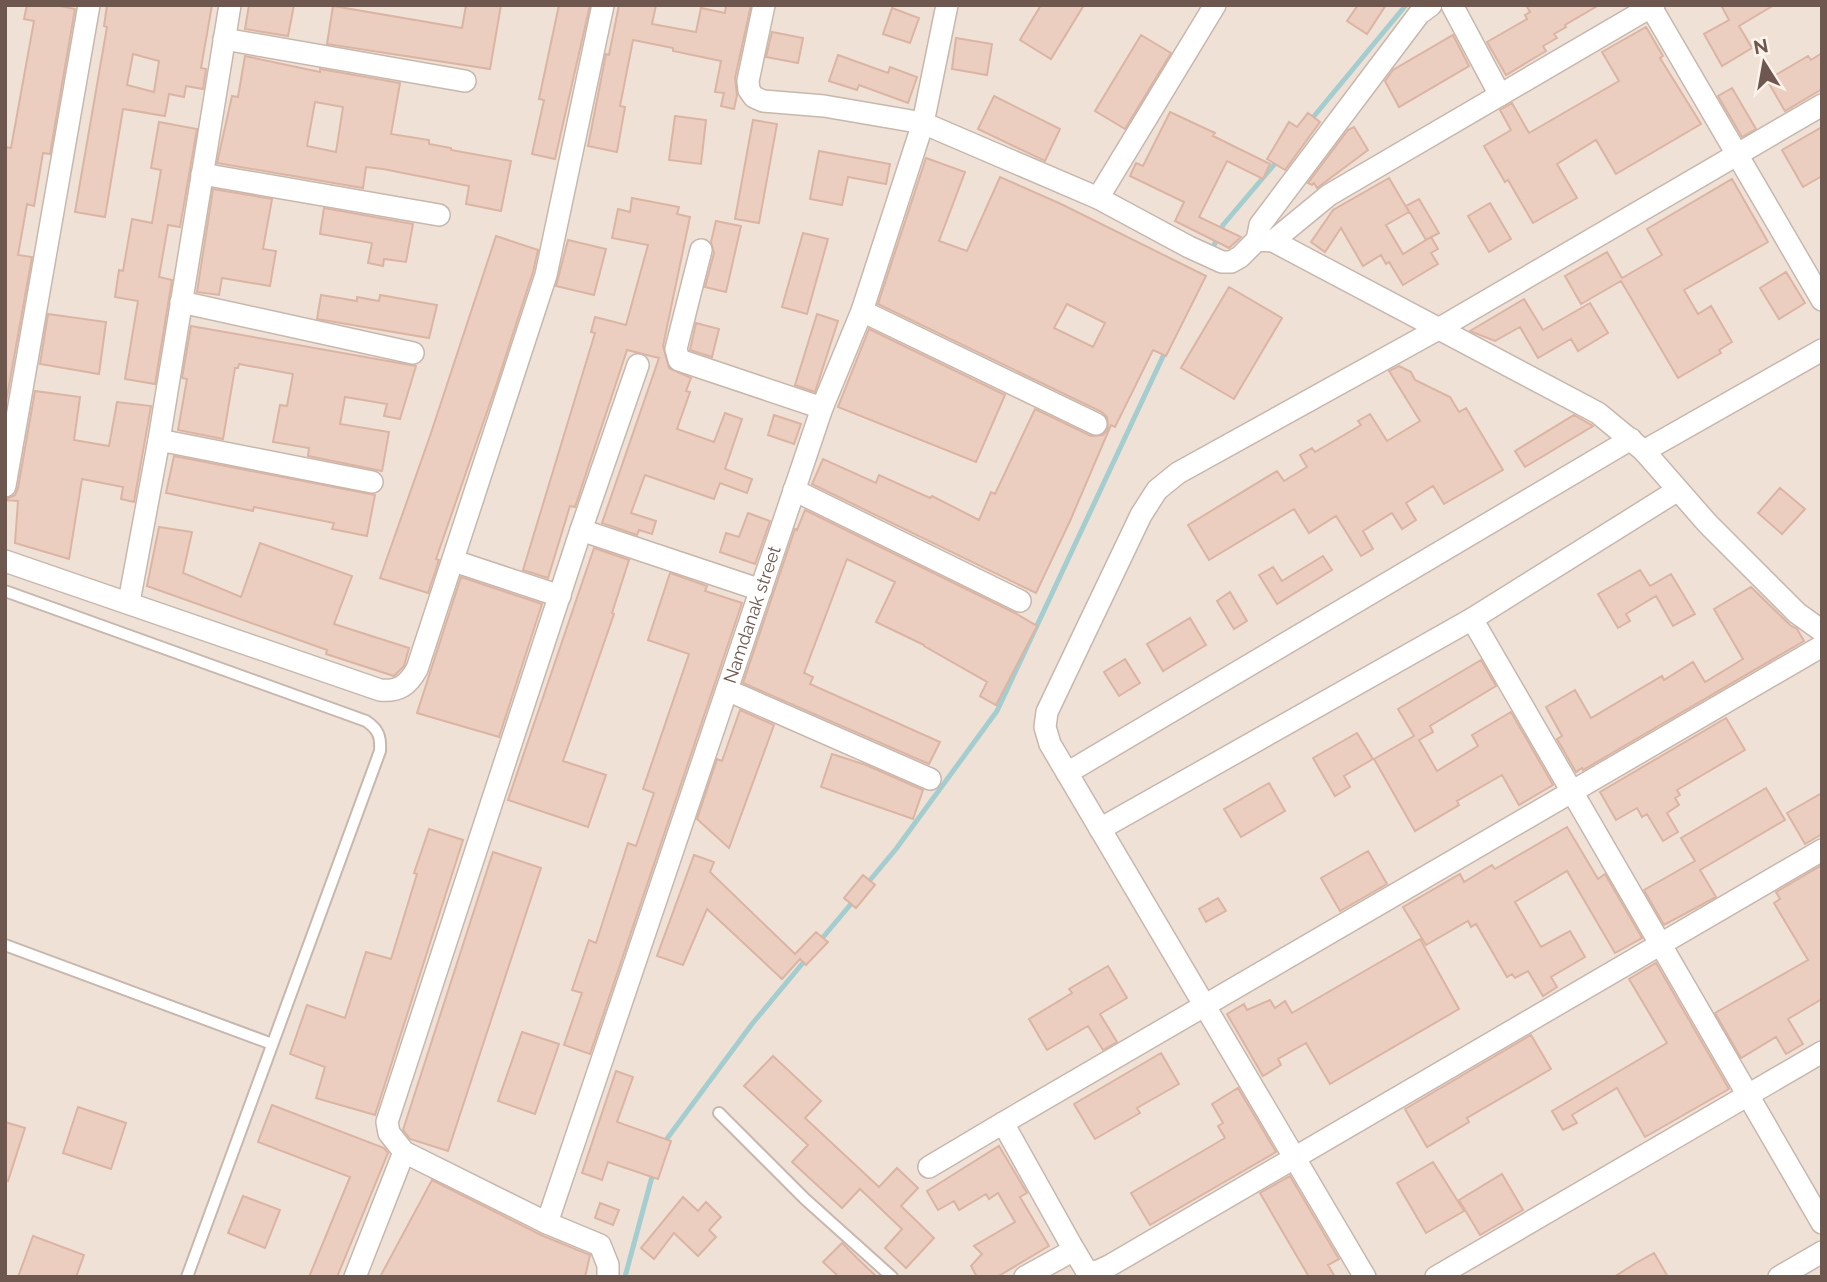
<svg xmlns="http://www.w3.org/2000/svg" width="1827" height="1282" viewBox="0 0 1827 1282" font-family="Raleway,sans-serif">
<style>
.residential{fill:#efe1d5}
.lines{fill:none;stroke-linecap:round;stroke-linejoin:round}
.stream{stroke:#a4cdd0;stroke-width:5}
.building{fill:#ebcec0;stroke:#dbb4a3;stroke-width:2;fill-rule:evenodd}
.service-casing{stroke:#c8b7ad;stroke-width:14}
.minor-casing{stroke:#c8b7ad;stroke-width:24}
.service{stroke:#fff;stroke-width:10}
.minor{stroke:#fff;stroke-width:21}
.labels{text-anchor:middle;stroke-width:7;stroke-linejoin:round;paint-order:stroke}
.street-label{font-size:18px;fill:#6e574e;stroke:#fcf4eb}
</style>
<rect width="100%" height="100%" fill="#f9f0e5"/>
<!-- residential -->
<path class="residential" d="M5,5H1822V1277H5Z"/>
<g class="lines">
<!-- stream -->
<path class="stream" d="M1310,121L1406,5
M1211,252L1223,225L1279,159
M866,885L896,849L997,711L1166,350
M819,942L856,898
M663,1144L752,1024L807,958
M625,1277L653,1173"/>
</g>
<!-- building -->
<path class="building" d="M27,5H55L75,9L50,154L43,153L34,206L27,204L18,255L32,257L5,408V147L11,148L34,21L24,19Z
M107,5H212L201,68L206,69L203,89L186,86L184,97L169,94L165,116L123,109L105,217L75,212L107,27L104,26ZM133,54L159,61L154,92L127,85Z
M249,5H294L288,36L245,29Z
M466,5H501L490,69L327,44L333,6L462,28Z
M559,5H590L555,159L532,154L544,100L539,99Z
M619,5H656L652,24L696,32L701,8L725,13L726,5H751L735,78L737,95L734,109L721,106L724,93L715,92L721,61L673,51V48L633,40L620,106L625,107L617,152L588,146L606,54L609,55Z
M1041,5H1084L1051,59L1020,40Z
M1358,5H1386L1367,34L1347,21Z
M1526,5H1599L1565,25L1566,27L1554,34L1557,38L1543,46L1546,51L1506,75L1487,42L1527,19L1525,15L1530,12Z
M1721,5H1774L1739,26L1752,48L1722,66L1704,34L1729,20Z
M892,8L919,18L910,43L883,34Z
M1646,27L1663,56L1660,58L1701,124L1616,174L1596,140L1557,164L1577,198L1533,223L1508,180L1505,182L1484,146L1511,130L1500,110L1512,103L1529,133L1619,81L1602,52Z
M772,32L803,38L798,63L766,57Z
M1141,35L1171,53L1125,129L1095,111Z
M1453,35L1469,66L1399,107L1385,81L1393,70Z
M956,38L992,44L987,75L952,69Z
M1822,53V89L1785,111L1767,80L1808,56L1811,60Z
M838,55L888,73L890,67L917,77L908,103L859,85L857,90L829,81Z
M245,56L320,72V69L400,83L391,134L429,140V144L451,148V150L511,161L501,211L466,204L469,186L383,169L366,167L363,188L217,163L232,96L238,97ZM315,102L343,107L336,152L307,146Z
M1732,88L1756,129L1742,137L1718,96Z
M994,96L1060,129L1045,161L978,129Z
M1170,112L1215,133L1213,136L1270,164L1263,179L1227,161L1199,217L1241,237L1229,248L1175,221L1184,202L1130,176L1136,163L1143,166Z
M1308,113L1320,122L1285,170L1267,159L1289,122L1297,127Z
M675,116L706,120L701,164L669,160Z
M753,120L777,124L759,223L735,219Z
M159,122L197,129L180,227L168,225L159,277L172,280L155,384L125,379L138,301L115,297L119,270L123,271L132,219L152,223L161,170L151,168Z
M1354,127L1368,150L1317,188L1314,183L1312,185L1308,183L1348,130Z
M1822,127V176L1803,187L1782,150Z
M819,151L890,164L886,184L848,177L842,205L810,199Z
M926,158L965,172L939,241L967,251L1000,177L1061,204L1206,276L1166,356L1153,350L1115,427L1111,425L1070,521L1036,593L812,484L823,459L876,483L879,475L930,498L932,496L979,520L991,492L995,494L1035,409L1091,436L1103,435L1108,429L1107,417L1102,412L878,304ZM1067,304L1105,323L1093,347L1054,328Z
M1389,178L1409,212L1386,225L1403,254L1431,237L1438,249L1431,253L1438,264L1403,285L1389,262L1386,264L1381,255L1363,266L1341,228L1325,252L1311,242L1333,210Z
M1732,179L1768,242L1684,290L1698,314L1711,306L1732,342L1719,350L1721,353L1678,378L1621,281L1581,304L1565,276L1607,252L1622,278L1662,255L1647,229Z
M213,189L272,199L263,249L276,251L270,286L222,278L219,295L197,292Z
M632,198L679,207L677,214L690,217L663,346L669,368L691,378L686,391L690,392L677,429L714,442L725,413L742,419L725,469L752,479L747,493L720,483L714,499L645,475L631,513L656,521L652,534L639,530L637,535L602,523L659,358L627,350L575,507L570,506L548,578L523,570L595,333L591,332L595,317L626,325L648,245L612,238L618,209L630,212Z
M1419,199L1439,233L1426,240L1406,206Z
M1490,203L1511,239L1489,252L1468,216Z
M324,208L413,224L406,262L384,259L383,266L368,263L372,243L320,234Z
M716,221L741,226L726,292L705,287L714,253L711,242Z
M803,233L828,239L807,314L782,307Z
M496,236L538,250L533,272L497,383L436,559L439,560L428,593L380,578L431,433Z
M568,240L606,249L594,295L556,286Z
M1786,272L1805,303L1779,319L1760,288Z
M1229,287L1282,318L1234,399L1181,368Z
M321,295L357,301V297L379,301L380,295L437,305L429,338L317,319Z
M1524,299L1543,330L1590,303L1608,333L1578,351L1571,339L1538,358L1520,327L1495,341L1470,331Z
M48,314L106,322L99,374L40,364Z
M817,314L838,321L815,392L795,385Z
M696,323L719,329L712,357L690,350Z
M191,326L416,366L400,419L384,416L387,404L345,397L340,424L389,432L382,471L308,456L309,448L273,442L280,405L287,406L293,374L239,364L238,368H235L223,439L178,430L187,379L182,378Z
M869,329L1005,395L976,462L838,407Z
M1399,366L1411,372L1415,380L1450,397L1459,412L1466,408L1503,470L1444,504L1433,486L1406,503L1416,520L1402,529L1392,513L1363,531L1373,549L1361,556L1336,516L1309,533L1294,509L1209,560L1188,525L1277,471L1284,481L1307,467L1300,455L1312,448L1315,452L1361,425L1358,421L1370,414L1387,441L1420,421L1389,371Z
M35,391L80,397L74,440L109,446L117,402L151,406L134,502L121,499L123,487L82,479L69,559L15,543L18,501L5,500L15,495L18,488Z
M774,415L801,424L794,444L768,435Z
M1574,415L1593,426L1525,467L1515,451Z
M174,456L375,495L367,536L332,529L334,523L254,507L253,511L166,493Z
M1780,488L1805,509L1782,534L1758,513Z
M805,510L1015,613L1037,626L996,705L980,696L987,682L924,646V645L876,622L895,582L847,559L804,673L813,677L810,684L940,742L929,764L743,683L795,529L797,530Z
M748,513L770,521L755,564L720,552L726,533L739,537Z
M159,527L192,532L183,573L241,597L260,543L352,576L334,624L409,648L404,666L394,676L326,654L327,650L147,586Z
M594,548L629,560L612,613L614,614L563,761L606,775L588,827L508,800Z
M1323,556L1332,570L1277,604L1259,575L1273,567L1282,581Z
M1640,570L1650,586L1671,574L1695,614L1673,626L1656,596L1626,614L1630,621L1618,628L1598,594Z
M670,573L707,586L705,591L742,603L590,1054L564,1045L582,993L572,990L589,940L596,943L628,843L636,846L654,793L643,789L689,654L648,640Z
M461,577L542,604L499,737L417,713Z
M1751,587L1790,625L1797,629L1804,641L1583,770L1582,768L1576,772L1557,739L1562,736L1546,707L1575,690L1591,718L1662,676L1664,680L1693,662L1705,682L1743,659L1714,609Z
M1230,592L1247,621L1234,629L1217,601Z
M1190,618L1206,645L1163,671L1147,644Z
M1125,659L1140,683L1119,696L1104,672Z
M1481,660L1496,686L1430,726L1433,732L1419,740L1437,771L1478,746L1472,735L1511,712L1553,785L1519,805L1502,775L1457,801L1459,805L1415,831L1374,759L1414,736L1398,709Z
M740,710L774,725L729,848L697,819L717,759L722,761Z
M1726,718L1745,750L1677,790L1680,795L1675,798L1679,805L1667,813L1678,832L1663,841L1647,814L1642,817L1637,808L1616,820L1600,792Z
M1357,733L1373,759L1344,776L1350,787L1335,796L1313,758Z
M832,754L866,765L923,790L913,819L821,787Z
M1269,783L1285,811L1241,837L1224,809Z
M1766,788L1785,820L1700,870L1716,897L1664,925L1644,890L1695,861L1681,838Z
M1822,793V834L1805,844L1787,813Z
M1567,827L1598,879L1605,874L1642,938L1615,953L1567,871L1515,902L1541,947L1570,931L1585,957L1551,977L1557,987L1543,996L1528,971L1515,978L1512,974L1507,977L1476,924L1471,927L1468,921L1426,945L1403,907L1460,874L1464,882L1492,865L1495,869Z
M429,829L463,840L375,1115L316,1098L325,1067L290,1054L307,1005L345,1018L366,952L391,959L417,874L414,873Z
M1368,851L1387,884L1340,911L1321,878Z
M493,852L541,868L448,1151L410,1139L403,1130Z
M694,855L714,862L710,872L795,954L816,932L828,942L806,965L800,959L782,979L707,909L683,965L657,956Z
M1822,865V999L1788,1019L1803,1044L1786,1054L1776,1037L1741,1058L1715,1013L1808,960L1774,903L1780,899L1776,892Z
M863,875L875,885L856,908L844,898Z
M1218,898L1226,911L1206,922L1199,909Z
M1420,939L1459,1009L1330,1084L1306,1043L1278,1059L1281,1065L1263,1076L1227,1014L1244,1004L1247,1010L1270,1000L1275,1008L1285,1001L1292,1013Z
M1656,963L1729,1089L1645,1137L1617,1088L1572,1115L1577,1123L1563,1130L1552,1111L1667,1043L1629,979Z
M1108,966L1127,998L1100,1014L1117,1042L1103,1050L1088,1026L1047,1050L1029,1019L1072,993L1069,989Z
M522,1032L559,1044L535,1114L498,1101Z
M1531,1035L1551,1069L1467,1118L1469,1122L1427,1147L1405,1109Z
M1161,1053L1179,1084L1137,1108L1140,1113L1095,1139L1074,1104Z
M773,1056L821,1101L805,1118L879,1187L897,1168L918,1188L901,1206L934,1238L906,1268L885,1248L902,1229L860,1189L842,1208L792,1162L808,1145L744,1086Z
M616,1071L633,1077L617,1122L671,1141L658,1179L608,1162L602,1180L582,1173Z
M1238,1088L1276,1152L1150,1225L1131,1193L1225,1138L1218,1126L1223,1123L1212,1104Z
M272,1105L384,1148L388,1153L337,1277H309L350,1177L258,1142Z
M78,1107L126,1123L111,1169L63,1153Z
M5,1122L25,1128L8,1181H5Z
M999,1146L1027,1193L1020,1197L1049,1246L997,1277H977L971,1266L982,1254L974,1246L1015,1222L998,1193L989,1199L986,1194L959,1210L954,1201L938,1210L927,1191Z
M1433,1162L1464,1211L1426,1233L1397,1183Z
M1502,1174L1523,1210L1480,1235L1459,1200Z
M1290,1176L1339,1259L1328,1265L1335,1277H1309L1260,1193Z
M432,1180L541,1235L590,1255L585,1277H380Z
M243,1196L280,1210L265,1248L228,1233Z
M683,1197L698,1211L706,1202L721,1217L709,1230L716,1237L698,1256L674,1233L654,1259L641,1248Z
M600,1203L619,1210L613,1225L595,1218Z
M33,1236L84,1255L76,1277H18Z
M842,1243L857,1258L877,1277H839L823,1262Z
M1654,1253L1668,1277H1614L1636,1263Z"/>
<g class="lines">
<!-- service casing -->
<g class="service-casing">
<path id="service" d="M5,591L366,721C378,729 381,736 380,751L187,1277
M5,945L272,1044
M719,1113L805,1199L892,1277"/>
</g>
<!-- minor casing -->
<g class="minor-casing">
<g id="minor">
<path d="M764,5L748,81L749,90L754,97L763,101L824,106L923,123L1098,198L1189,247L1222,262H1231L1240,257L1257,240L1273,241L1598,413L1644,451L1708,524L1797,613L1822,631"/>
<path d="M1452,5L1500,95"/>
<path d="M1651,7L1822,300"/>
<path d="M224,39L465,81"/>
<path d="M202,174L439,215"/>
<path d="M1098,198L1215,5"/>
<path d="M1257,240L1260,225L1419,14L1431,5"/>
<path d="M1273,241L1329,195L1654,5"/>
<path d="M701,250L676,349L679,360L822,408"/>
<path d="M181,302L413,353"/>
<path d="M862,311L1096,424"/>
<path d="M159,440L372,482"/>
<path d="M1644,451L1822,350"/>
<path d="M5,486L89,5"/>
<path d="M794,490L1020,601"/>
<path d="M581,530L761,590"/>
<path d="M5,561L380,690C399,692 408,685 417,669L546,275L603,5"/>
<path d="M454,561L560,596"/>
<path d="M129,602L159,440L230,5"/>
<path d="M1472,619L1822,1223"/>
<path d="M727,690L930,779"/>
<path d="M1067,773L1631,439"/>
<path d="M1100,829L1472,619L1678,490"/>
<path d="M929,1167L1003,1123"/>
<path id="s1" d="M547,1223L822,408L862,311L923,123L947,5"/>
<path d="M1074,1250L1003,1123L1822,646"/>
<path d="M355,1277L404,1152"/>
<path d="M608,1277V1265L600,1245L547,1223L404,1152L389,1133L387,1122L581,530L638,365"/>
<path d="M1025,1277L1074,1250L1086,1270L1096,1272L1109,1266L1822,850"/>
<path d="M1365,1277L1050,744L1045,727L1047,712L1141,515L1157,490L1178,473L1440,328L1822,105"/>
<path d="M1436,1277L1822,1052"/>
<path d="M1779,1277L1822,1252"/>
</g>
</g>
<!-- service -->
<use href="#service" class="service"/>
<!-- minor -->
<use href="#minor" class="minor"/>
</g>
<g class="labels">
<!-- street labels -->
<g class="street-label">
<text dy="6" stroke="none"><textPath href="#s1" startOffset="642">Namdanak street</textPath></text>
</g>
</g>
<!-- border -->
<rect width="1827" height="1282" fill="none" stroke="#6e574e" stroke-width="14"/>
<!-- north arrow -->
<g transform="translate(1764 63) rotate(349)" stroke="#fcf4eb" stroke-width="5" paint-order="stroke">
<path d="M0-5L12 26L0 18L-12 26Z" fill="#6e574e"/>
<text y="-10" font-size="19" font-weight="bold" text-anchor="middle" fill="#6e574e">N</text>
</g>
</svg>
